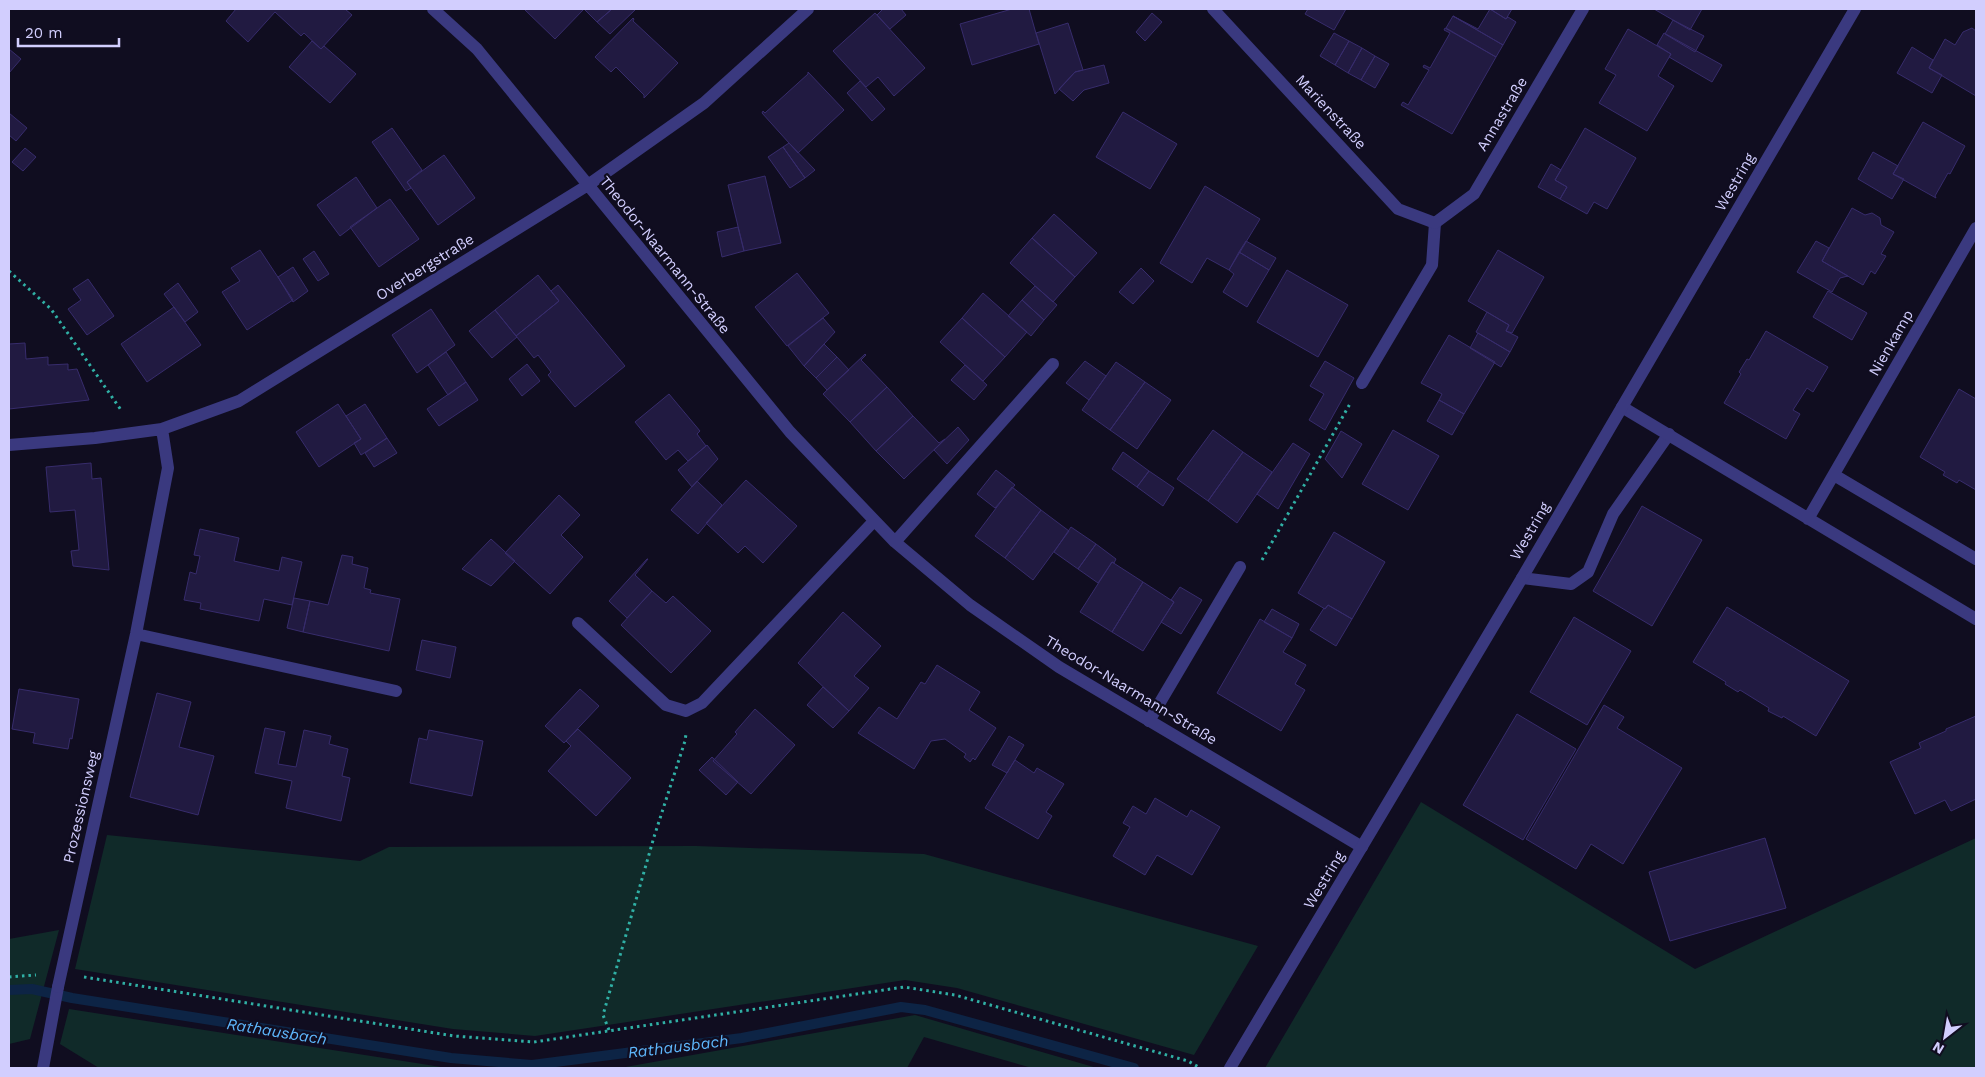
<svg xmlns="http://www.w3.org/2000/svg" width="1985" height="1077" viewBox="0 0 1985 1077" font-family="'Work Sans',sans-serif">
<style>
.green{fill:#102a29}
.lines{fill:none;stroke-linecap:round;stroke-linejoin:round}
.stream{stroke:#0d2445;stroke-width:10}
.building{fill:#211a41;stroke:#372c6c}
.path{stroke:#30b0a5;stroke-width:3;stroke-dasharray:2.5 4;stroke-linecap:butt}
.service{stroke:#3a397f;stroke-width:12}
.minor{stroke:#3a397f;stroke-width:12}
.tertiary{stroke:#3a397f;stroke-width:12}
.labels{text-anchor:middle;stroke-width:4.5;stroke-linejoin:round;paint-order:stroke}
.street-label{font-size:15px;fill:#d2cefe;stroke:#100d20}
.water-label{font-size:16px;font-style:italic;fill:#5eb7fc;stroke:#100d20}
</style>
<rect width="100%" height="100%" fill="#100d20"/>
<!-- green -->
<path class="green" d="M1421,802L1695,969L1976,838V1068H1265Z
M107,835L360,861L389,847L696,846L924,854L1258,946L1194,1055L957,988L905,980L535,1036L453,1029L75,969Z
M59,930L30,1039L9,1044V939Z
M69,1009L416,1063L447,1068H99L60,1044Z
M915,1015L1097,1068H1032L924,1037L907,1068H620Z"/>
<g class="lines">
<!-- stream -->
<path class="stream" d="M9,990L32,989L72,998L451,1058L532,1065L742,1038L901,1007L925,1010L1134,1068"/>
</g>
<!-- building -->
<path class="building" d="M236,9H345L352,15L321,49L304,33L301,36L275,12L248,42L226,21Z
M524,9H584L555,39Z
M584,9H612L597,22Z
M612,9H636L610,34L597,22Z
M883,9H901L906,15L890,29L877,15Z
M1012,9H1029L1039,44L972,65L960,24Z
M1308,9H1346L1334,30L1305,14Z
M1490,9H1512L1506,19Z
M1490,9L1506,19L1508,17L1516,22L1503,45L1453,16L1478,29Z
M1654,9H1702L1690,30Z
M875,13L925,68L894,96L878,77L866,87L833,51Z
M1152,13L1162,22L1145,41L1136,32Z
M1453,16L1503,45L1496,57L1446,28Z
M633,18L634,19L633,21L678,63L644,98V95L616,67L611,72L595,57Z
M1673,20L1704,36L1695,52L1665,34Z
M1068,23L1083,70L1075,72L1055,94L1036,33Z
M1445,28L1496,57L1452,134L1401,105L1403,102L1408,105L1429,70L1423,67L1424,65L1430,68L1450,33L1444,30Z
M1972,28L1976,31V96L1929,68L1945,39L1955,45L1963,32Z
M1628,29L1671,54L1658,76L1674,86L1647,131L1599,103L1616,75L1605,69Z
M1334,33L1349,41L1335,65L1320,56Z
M1664,33L1722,65L1712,82L1669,57L1671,54L1657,45Z
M312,41L321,49L324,46L356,74L330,103L289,67Z
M1349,41L1362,48L1348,73L1335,65Z
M1912,47L1933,60L1929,68L1942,75L1932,93L1897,73Z
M1362,48L1375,56L1361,80L1348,73Z
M9,49L21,59L9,73Z
M1375,56L1389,64L1375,88L1361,80Z
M1104,65L1109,83L1084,90L1073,101L1059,89L1075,72Z
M808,72L844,110L798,153L762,113L763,111L765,113L808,74Z
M860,81L885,109L872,121L847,93Z
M1123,112L1177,144L1150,189L1096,157Z
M9,113L27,128L16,141L9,135Z
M1923,122L1965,146L1950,174L1948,173L1935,196L1936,198L1893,174Z
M392,128L422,170L407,182L411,188L406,191L372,142Z
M1585,128L1636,158L1607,209L1594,202L1587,214L1560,199L1567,187L1555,180Z
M789,143L815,170L805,178L783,147Z
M783,147L805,178L790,188L768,157Z
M25,148L36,157L23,171L12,162Z
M1873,152L1898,166L1893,174L1904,179L1892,199L1858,179Z
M444,155L475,198L438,225L407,182Z
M1551,164L1561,170L1555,180L1567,187L1560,199L1538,187Z
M765,176L781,243L744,251L728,185Z
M356,177L377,208L340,236L317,205Z
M1205,186L1260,219L1229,270L1207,258L1192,283L1160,263Z
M390,199L419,239L379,267L350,227Z
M1852,208L1865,215L1872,213L1880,218L1881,225L1894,232L1881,254L1886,256L1875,274L1871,271L1863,285L1822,261Z
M1054,214L1097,253L1075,277L1032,238Z
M738,227L744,251L722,257L717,232Z
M1032,238L1075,277L1053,302L1010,263Z
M1246,241L1276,258L1269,270L1239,252Z
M1816,241L1829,248L1822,261L1848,276L1840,278L1832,292L1797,272Z
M260,250L293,300L247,330L222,292L240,281L231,268Z
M1498,250L1544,277L1512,333L1506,331L1509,325L1468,301Z
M314,251L329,274L318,281L303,259Z
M1239,252L1269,270L1247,307L1223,292L1234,274L1229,270Z
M293,267L308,291L293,302L278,277Z
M1141,268L1154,281L1133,304L1119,292Z
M1287,270L1348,305L1318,357L1257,322Z
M797,273L829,313L787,346L755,307Z
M538,275L559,301L516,336L495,310Z
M88,279L114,316L87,335L68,309L81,300L73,289Z
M178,283L198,312L185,322L164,294Z
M558,285L625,366L575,407L548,375L551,372L538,355L534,358L516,336L559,301L551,291Z
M1035,286L1057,305L1044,320L1022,300Z
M1828,291L1867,313L1852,340L1813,317Z
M983,293L1027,332L1005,357L962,318Z
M1022,300L1044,320L1031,336L1008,316Z
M174,307L201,345L147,382L121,344Z
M431,309L455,345L417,373L392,335Z
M495,310L517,337L492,358L469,331Z
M1487,312L1509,325L1506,331L1518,337L1510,352L1476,332Z
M823,318L835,332L804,366L788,346Z
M962,318L1005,357L983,381L940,342Z
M1766,331L1828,367L1813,392L1807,388L1793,410L1800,414L1786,439L1724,403L1741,374L1739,372L1747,359L1749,360Z
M1478,333L1510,352L1501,367L1470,348Z
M1449,335L1495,362L1464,414L1439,400L1442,394L1421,383Z
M25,343L26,359L48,357V365L68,364V370L77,369L89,400L9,409V344Z
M824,344L837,357L816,378L804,366Z
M446,352L466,382L448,395L428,365Z
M865,354L866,355L861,360L887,387L850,422L823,394Z
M837,357L849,370L827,390L816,378Z
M1085,361L1106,376L1089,400L1066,383Z
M1325,361L1354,378L1325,430L1309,420L1324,394L1310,386Z
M1116,362L1145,382L1110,430L1082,410Z
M527,364L540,381L522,396L509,379Z
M965,365L987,385L974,400L951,380Z
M466,382L478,400L439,426L427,409Z
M1145,382L1171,400L1137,449L1110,430Z
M887,387L913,416L876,451L850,422Z
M1959,389L1976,399V490L1959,480L1957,483L1943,475L1945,472L1920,457Z
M669,394L700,431L697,434L706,446L688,461L678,450L666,460L635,422Z
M1439,400L1464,414L1452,435L1427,421Z
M338,404L361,439L319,467L296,432Z
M365,404L387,438L361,455L354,443L361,439L346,416Z
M913,416L939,443L945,439L904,479L876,451Z
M958,427L969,440L947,464L934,450Z
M1213,430L1243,452L1208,501L1177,479Z
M1393,430L1439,456L1408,510L1362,484Z
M1341,431L1362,444L1342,478L1325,459Z
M387,438L397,453L374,467L365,453Z
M1293,443L1310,454L1278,509L1257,494Z
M707,445L718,459L692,487L678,470Z
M1123,452L1149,471L1137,487L1112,469Z
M1243,452L1272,472L1237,523L1208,501Z
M91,463L92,479L101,478L109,570L73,566L71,551L79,550L75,510L50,512L46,467Z
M996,470L1015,485L995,508L977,494Z
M1149,471L1174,488L1163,506L1137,487Z
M746,480L797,526L763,563L745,546L738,553L706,523Z
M697,481L722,505L698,534L671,510Z
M1012,487L1041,510L1005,558L975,536Z
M559,495L580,515L561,535L583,557L550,594L505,553Z
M1642,506L1702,540L1652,626L1593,591Z
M1041,510L1069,531L1033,580L1005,558Z
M1071,527L1096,544L1078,569L1054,552Z
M200,529L239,538L234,561L279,571L282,557L302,562L292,605L264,599L259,621L200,609L201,603L184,600L190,572L196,574L200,556L194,555Z
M1334,532L1385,562L1352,619L1328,605L1325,609L1298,593Z
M491,539L515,561L491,586L462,569Z
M1096,544L1116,559L1114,563L1112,562L1098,583L1078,569Z
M342,555L353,557L352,564L368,568L364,588L371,590L370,593L400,599L389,651L303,632L310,601L328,605Z
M647,559H648L635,575L652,591L627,618L609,601Z
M1112,562L1143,582L1112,632L1080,612Z
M1143,582L1174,602L1143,651L1112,632Z
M1180,587L1202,600L1181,634L1161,622L1174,602L1171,600Z
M652,591L666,603L673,596L711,631L671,673L621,625Z
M294,598L310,601L303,632L287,628Z
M1328,605L1352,619L1336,646L1310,630L1324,608L1325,609Z
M1727,607L1849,681L1816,736L1783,716L1782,718L1768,711L1769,708L1740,690L1738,692L1725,684L1726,682L1693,662Z
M1272,609L1299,624L1292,638L1264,622Z
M843,612L881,646L854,676L869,688L849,711L798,663Z
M1574,617L1631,651L1587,725L1530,692Z
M1260,619L1292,638L1283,652L1306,665L1295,684L1305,690L1281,731L1217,693Z
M422,640L456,647L450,678L416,670Z
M937,665L980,692L969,710L996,728L975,760L973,758L970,762L964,757L966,754L945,739L931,741L914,769L858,733L879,707L897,719L921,682L925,684Z
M823,687L849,711L833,728L807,705Z
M19,689L79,699L72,739L70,738L68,749L33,743L35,733L12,729Z
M580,689L599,706L564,743L545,726Z
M157,693L191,702L179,747L214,756L198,815L130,797Z
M1604,705L1624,717L1617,728L1682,768L1623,864L1591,844L1576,869L1526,839Z
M755,709L795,745L751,794L713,761L737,734L735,732Z
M1517,714L1576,749L1523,840L1463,805Z
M1976,716V799L1951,811L1945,800L1915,814L1890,762L1921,748L1919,743L1946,731V729Z
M265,728L285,732L278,764L296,767L304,730L331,736L329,744L348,749L342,776L350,778L341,821L286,808L292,781L255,773Z
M578,729L631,778L596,816L548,771L571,746L566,741Z
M429,730L483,741L472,796L410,783L419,738L427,740Z
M1009,736L1024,745L1007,773L992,765Z
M712,757L738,782L726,795L699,770Z
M1015,760L1034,773L1037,768L1064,784L1046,812L1052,816L1038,839L985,808Z
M1155,798L1187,817L1191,810L1220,827L1192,875L1157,855L1145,875L1113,856L1130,827L1123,823L1133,806L1146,814Z
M1765,838L1786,908L1670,941L1649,872Z"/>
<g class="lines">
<!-- path -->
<path class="path" d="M9,271L51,309L121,410
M1262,560L1351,402
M9,977L36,975
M84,977L454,1036L534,1042L904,987L955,995L1188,1061L1200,1068
M609,1030L603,1015L654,837L685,741L686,734"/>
<!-- service -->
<path class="service" d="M1362,383L1432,265L1435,223
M1522,578L1571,584L1588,572L1613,514L1669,434
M1149,721L1240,567
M43,1068L58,987"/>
<!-- minor -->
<path class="minor" d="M433,9L477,49L790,432L895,542L970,605L1059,667L1362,847
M1213,9L1398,209L1435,223L1474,194L1583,9
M1622,407L1976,619
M9,445L95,438L162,429L239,401L588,185L704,103L808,9
M1834,475L1976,559
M1808,519L1976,228
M895,542L1053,364
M578,623L666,705L686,711L702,703L874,521
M136,634L396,691
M58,987L136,634L168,468L162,429"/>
<!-- tertiary -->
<path class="tertiary" d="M1230,1068L1522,578L1855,9"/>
</g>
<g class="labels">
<!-- street labels -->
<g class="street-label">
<text transform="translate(1331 112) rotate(47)" y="5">Marienstraße</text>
<text transform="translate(1502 114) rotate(-59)" y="5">Annastraße</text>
<text transform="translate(1735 182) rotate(-60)" y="5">Westring</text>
<text transform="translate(665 255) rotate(51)" y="5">Theodor-Naarmann-Straße</text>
<text transform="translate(425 267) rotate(-32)" y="5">Overbergstraße</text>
<text transform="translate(1891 343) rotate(-60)" y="5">Nienkamp</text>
<text transform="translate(1530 531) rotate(-60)" y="5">Westring</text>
<text transform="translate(1131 690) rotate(31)" y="5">Theodor-Naarmann-Straße</text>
<text transform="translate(81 807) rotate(-77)" y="5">Prozessionsweg</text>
<text transform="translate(1324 880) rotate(-59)" y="5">Westring</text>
</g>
<!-- water labels -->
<g class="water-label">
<text transform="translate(277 1031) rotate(9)" y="6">Rathausbach</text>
<text transform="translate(678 1046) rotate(-7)" y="6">Rathausbach</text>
</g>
</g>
<!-- border -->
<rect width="1985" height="1077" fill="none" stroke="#d2cefe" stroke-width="20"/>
<!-- north arrow -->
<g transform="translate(1945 1037) rotate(211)" stroke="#100d20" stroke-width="4" paint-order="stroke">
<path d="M0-4L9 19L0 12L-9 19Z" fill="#d2cefe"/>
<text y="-8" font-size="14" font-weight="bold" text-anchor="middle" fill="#d2cefe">N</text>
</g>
<!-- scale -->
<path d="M18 38v8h101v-8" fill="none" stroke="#d2cefe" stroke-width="2.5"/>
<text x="25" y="38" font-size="15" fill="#d2cefe" stroke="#100d20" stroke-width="4" paint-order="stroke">20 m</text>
</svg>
